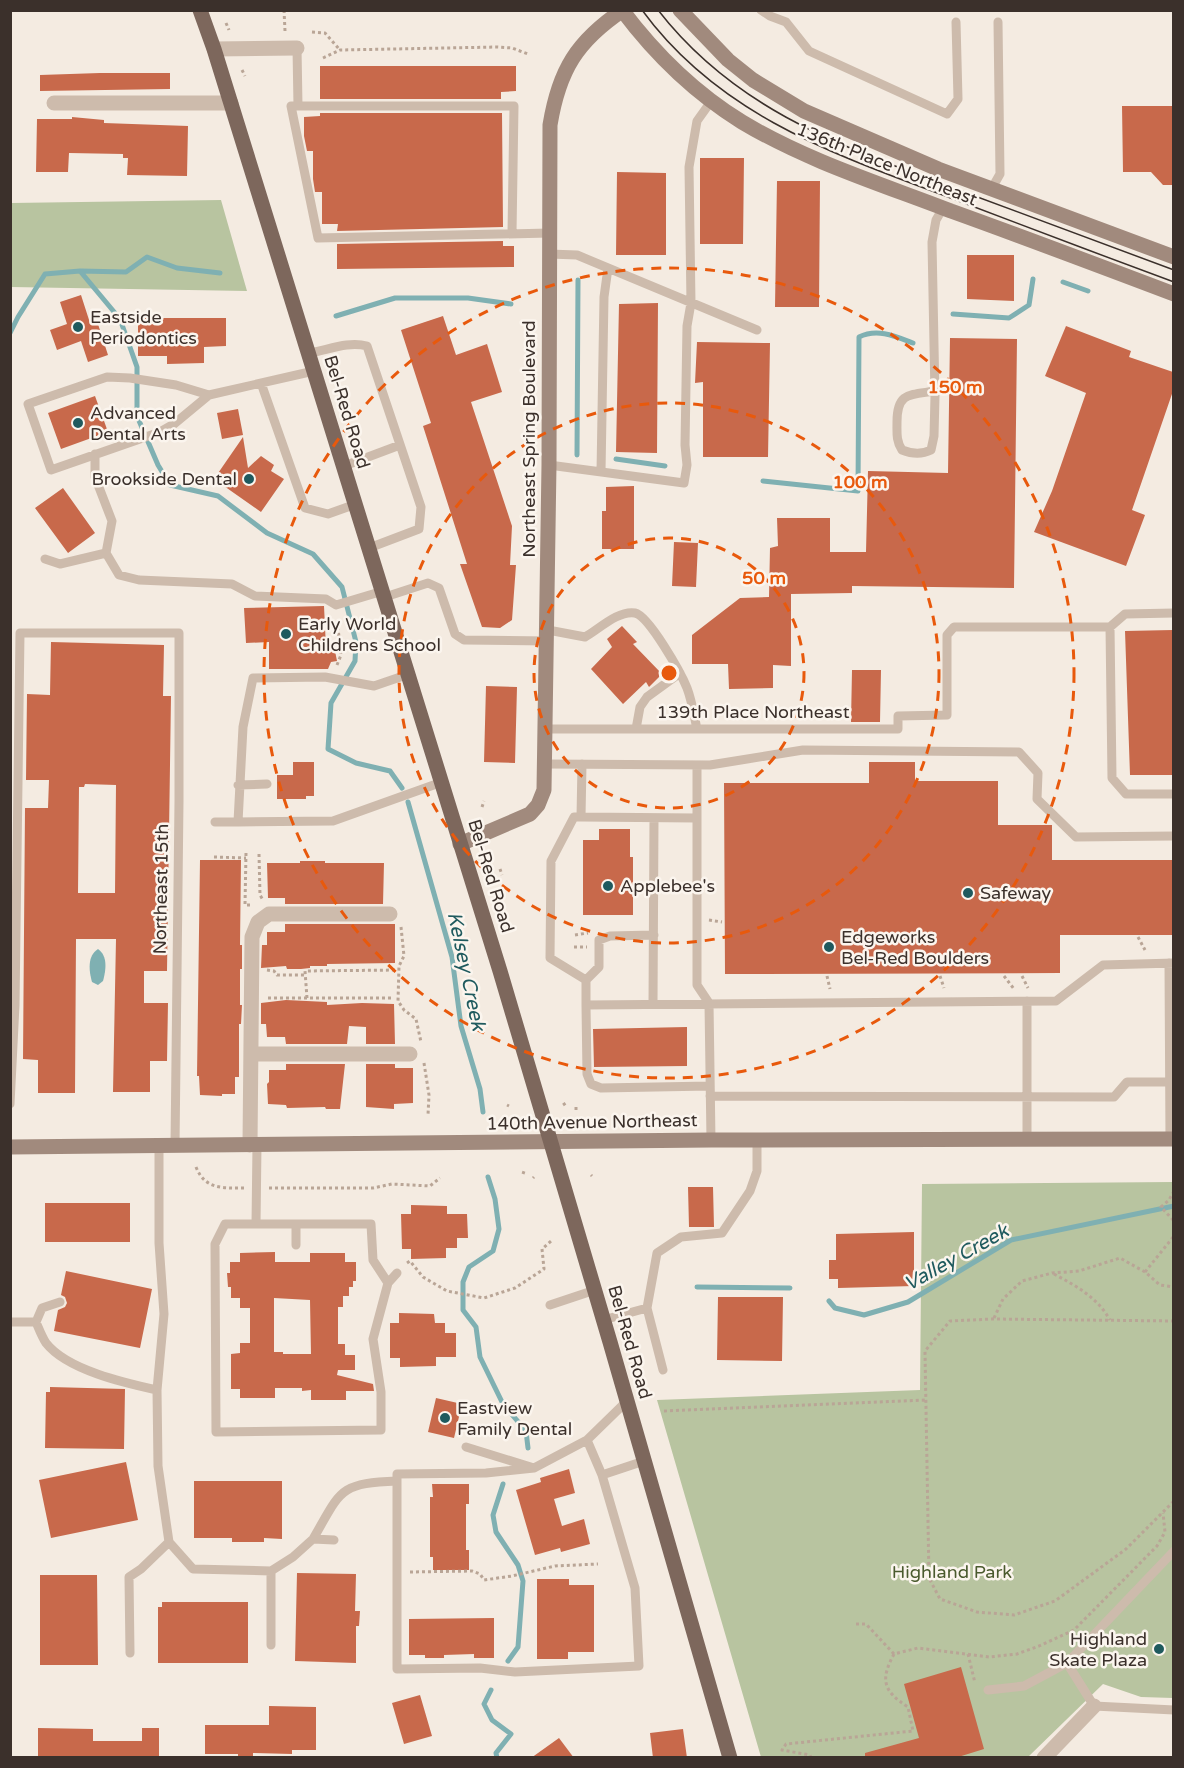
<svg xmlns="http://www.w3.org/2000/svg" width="1184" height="1768" viewBox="0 0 1184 1768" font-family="'Varela Round',sans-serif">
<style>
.green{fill:#b8c4a0}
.water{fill:#7fb0b2}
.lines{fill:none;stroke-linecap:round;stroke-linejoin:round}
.stream{stroke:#7fb0b2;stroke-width:5}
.building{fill:#c8694b;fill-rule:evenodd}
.path{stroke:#b9a596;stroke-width:3;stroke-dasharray:3 3;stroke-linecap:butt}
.lane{stroke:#cdbbac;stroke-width:9}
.street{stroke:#cdbbac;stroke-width:15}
.secondary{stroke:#a18a7d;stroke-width:15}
.primary{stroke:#7d675c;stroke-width:15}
.tram{stroke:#3b302b;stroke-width:1.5}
.ring{fill:none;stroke:#e8590c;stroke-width:3;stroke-dasharray:10 8}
.poi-dot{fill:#1f5a5e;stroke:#fbf5ee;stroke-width:2}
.labels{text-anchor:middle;stroke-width:5;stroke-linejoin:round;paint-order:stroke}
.street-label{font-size:18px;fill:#3b302b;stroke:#fbf5ee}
.poi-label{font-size:18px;fill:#3b302b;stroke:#fbf5ee;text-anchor:start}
.park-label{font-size:18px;fill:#4a5a2e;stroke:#fbf5ee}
.water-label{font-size:20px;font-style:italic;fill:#1f5a5e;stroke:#fbf5ee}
.centre{fill:#e8590c;stroke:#fbf5ee;stroke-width:3}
.ring-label{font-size:18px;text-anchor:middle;font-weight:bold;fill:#e8590c;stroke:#fbf5ee;stroke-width:5;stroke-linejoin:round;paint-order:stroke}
</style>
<rect width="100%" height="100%" fill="#f4ebe1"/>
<!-- green -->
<path class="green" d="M221,200L247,291L11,287V203Z
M1173,1182V1698L1141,1697L1103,1684L1028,1757H761L657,1400L920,1390L922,1184Z"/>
<!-- water -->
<path class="water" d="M98,949C108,956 106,970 103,981L98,985L92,982C89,971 87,956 98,949Z"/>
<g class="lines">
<!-- stream -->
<path class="stream" d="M80,271L126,272L147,257L177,268L220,273
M1063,282L1088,291
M953,314L1009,318L1029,305L1033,279
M336,316L395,298H468L511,304
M10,333L18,317L45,274L80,271L120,319L137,367V416L158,465L170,485L218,496L267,533L313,554L342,587L356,642L355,661L331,703L328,749L356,763L390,771L402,788
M577,455L578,280
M616,459L665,466
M763,481L858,491L859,337C877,328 895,336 913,343
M408,802L452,957L461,1026L480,1089L483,1112
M488,1177L495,1199L499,1229L493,1251L469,1267L463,1282V1310L476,1327L480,1357L503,1404L526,1431L528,1448
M697,1287L790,1288
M829,1301L835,1308L864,1315L908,1302L1011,1240L1174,1206
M503,1484L493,1515L496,1532L518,1565L523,1581L518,1647L508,1661
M491,1690L484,1704L492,1720L511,1734L496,1753L497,1758"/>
</g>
<!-- building -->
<path class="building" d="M320,66H516V91L501,92V99H320Z
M100,73H170V89L40,91V75Z
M1122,106H1173V185H1163L1151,172H1123Z
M320,113H502L503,227L337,231L338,224H322V192H315L313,179V151H307L304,136V117L320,116Z
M72,117L104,120V123L188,126L187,176L127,175L128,158H123V154L69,153L68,172H36L37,119H72Z
M700,158H744L743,244H700Z
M617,172L666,173V255H616Z
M777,181H820L819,307H775Z
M503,241V246H514V267L337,269V244Z
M967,255H1014V301L967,299Z
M81,295L90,323L97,321L108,355L88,362L81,341L57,350L50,330L67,324L60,302Z
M658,303L657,453L616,452L619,304Z
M443,316L456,355L487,344L502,392L471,402L512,526L510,565H516L512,620L500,628L482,627L460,564H467L423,426L431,423L401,330Z
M138,318H226V346L204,347V363L167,364V356H138Z
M1066,326L1131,351L1129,357L1173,372V391L1132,510L1145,515L1126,566L1034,532L1052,491L1086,393L1045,376Z
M950,338L1017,339L1014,588L852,586V593L791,594V666L773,665V688L729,689L728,664H692V635L740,598L769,597L770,548L778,546L777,518H830V552H866L868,471L948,473Z
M697,342L770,343L768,457H703V382L695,383Z
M95,396L108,432L61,449L48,413Z
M238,409L243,435L222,439L217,413Z
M243,437L248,468L261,456L274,465L271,471L284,479L261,512L214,479Z
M634,486V549H602V511H606V487Z
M63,488L95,533L68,553L35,508Z
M674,542L698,543L696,587L672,586Z
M324,606L326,648L334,646L337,661L331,662L328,669H269V642L246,643L244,608Z
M622,626L637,642L633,644L662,674L649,687L646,682L623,704L591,669L612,647L607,639Z
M1173,630V775H1130L1125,631Z
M51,642L164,645L163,696H171L167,971H144V1003H168L167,1061H150V1092H113L116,939H76L75,1093H38V1060L23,1059L25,808H48L49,780H26L27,694L50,695ZM85,784L116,785L115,893H78L79,787H84Z
M852,670H881L880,722H851Z
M486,686L517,687L515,763L484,762Z
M293,762H314V796H306V799H277V775H293Z
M869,762H915V781H998V825H1052V860H1173V935H1060V973L725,974L724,783H869Z
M599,829H630V857H633V915H583V840H599Z
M200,860H241L240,945H242V969H240V1005H242L241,1024H239V1077H235V1094H222V1096L200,1095L199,1076H197Z
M300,861H325V863H384L383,904H285V898H268L267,863H300Z
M285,924H395V963L327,964V966H310V968L301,969H287L286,966L261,968L262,945H267V932H285Z
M286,1000L327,1002V1005L362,1003L394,1004L395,1044H366V1027L349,1026L347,1044H286L285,1037H267L266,1024H261V1003Z
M687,1027V1066L594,1067L593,1029Z
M286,1064H345L340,1109H326L325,1107L287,1108L286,1105L268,1104L267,1084L269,1082V1070H286Z
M366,1064H395V1068H413V1103L394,1104V1109L366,1107Z
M688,1187H713L714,1227H689Z
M45,1203H130V1242H45Z
M411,1205L447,1206V1214H467L468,1238H457V1248H446V1258L411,1259V1249H402L401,1214H411Z
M914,1232V1286L838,1288V1279H829V1260H836V1234Z
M275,1252V1262H310V1253H345V1262H356V1281H353V1287H349V1296H343V1307H338V1344H345V1355H355V1370H338L337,1375L373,1384L374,1391H346V1400H311V1390L302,1391V1388H275V1398H240V1389H231V1354L240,1353V1343H250V1308H240V1298H231V1287H228L227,1273H230V1262H240V1253ZM274,1298L310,1300L311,1354H283V1352H274Z
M66,1271L152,1289L140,1348L54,1331L58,1310L65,1307L67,1303L65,1297L61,1295Z
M718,1297H783L782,1361L717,1360Z
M399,1313L434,1314L435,1323H445V1333H456V1357H436V1366L400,1367V1358H390V1323H399Z
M50,1387L125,1389L124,1449L45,1448L46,1392H50Z
M436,1398L462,1404L454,1438L428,1432Z
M126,1462L138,1520L51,1538L39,1480Z
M569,1469L575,1493L554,1499L562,1526L584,1519L590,1544L561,1552L560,1548L535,1555L516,1490L541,1482L540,1478Z
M194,1481H282V1539L264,1538V1542H232V1538H194Z
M432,1484H469V1504H466V1550H469V1570H433V1557H430V1497H433Z
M297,1573L356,1574L355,1611H360L359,1626H356V1663L295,1661Z
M40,1575H97L98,1665H40Z
M537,1579H569V1585H594V1652H568V1659H537Z
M162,1602H248V1663H158V1607H162Z
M494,1618V1658H474V1654L444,1655V1658H425V1655H409V1619Z
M961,1667L984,1749L955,1758H865V1753L919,1738L904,1684Z
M420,1695L432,1736L404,1744L392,1703Z
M269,1706L316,1707V1750H292V1754L253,1753V1758H238V1754H205V1725H269Z
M38,1728L93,1729V1741H142V1728H159V1758L38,1756Z
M683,1729L687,1758H653L650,1733Z
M559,1738L574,1758H531Z"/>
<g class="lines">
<!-- path -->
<path class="path" d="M284,10L285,31
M226,23L229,30
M312,32L325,33L340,50
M323,58L340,50L498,47L512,48L528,54
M242,70L245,76
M337,665L341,655L337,619
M482,807L484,801
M246,853L245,905H251
M259,854L260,895L263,900
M214,857L246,858
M500,869L502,875
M709,920L722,922
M401,927L404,956L399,966L398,1001L404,1010L416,1019L421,1042
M575,935L588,933
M1138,937L1145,950
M574,947H587
M267,970L274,971L277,975H306
M827,976L830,989
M940,976L944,988
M1004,976L1014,989
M1022,976L1028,988
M268,998H392
M307,998L305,971L398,970
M424,1063L429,1095L428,1115
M507,1105L509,1106
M563,1105L566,1103
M576,1110V1107
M196,1167C205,1190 224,1188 244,1188
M523,1174L524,1171
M591,1175L592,1176
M533,1178L534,1177
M269,1188H373L392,1184L430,1186L440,1178
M1174,1191L1169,1200L1161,1207L1174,1221
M407,1263L410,1261L423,1277L447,1291L484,1298L515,1288L544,1269L542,1249L551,1241
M1145,1272L1174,1236
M1054,1274C1076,1286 1097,1297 1110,1320
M994,1318L1003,1299L1022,1281L1052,1273L1079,1271L1120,1258L1145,1272L1160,1285L1174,1287
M1174,1321L993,1319L950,1321L925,1351L929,1578L940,1599L977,1612L1014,1615L1055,1601L1126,1549L1174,1501
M664,1411L925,1400
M410,1572L472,1571L480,1574L484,1580L512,1576L555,1566L598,1564
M856,1624H866L894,1654
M968,1654L975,1683
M811,1758L810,1755L782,1750L786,1744L913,1731L908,1707C883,1691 880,1680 894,1654L918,1648L989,1657L1017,1654L1039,1646L1074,1630L1157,1546L1165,1532L1163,1513"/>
<!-- lane -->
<path class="lane" d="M761,10L770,16L786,22L809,51L947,114L958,99L956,22
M297,48L298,106
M992,188L1000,174L998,22
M512,233L514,106H291L318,238L549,233
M549,254L577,255L757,330
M309,353C328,350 348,341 367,346L421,507L419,529L369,548
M261,383L305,508L328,514L356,504
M935,391C910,395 897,392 897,422C897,433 896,441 902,450C912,454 921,455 931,450L934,436L935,396L932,242L936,220L943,208
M209,395L174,424L160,432L51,470L28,404L107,377L130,378L176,385L209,395L314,371
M549,465L684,483L687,465L685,445L687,326L691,303L689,167L697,121L712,100
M344,466L400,445
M601,472L604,297L608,268
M106,553L119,575L139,580L232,584L255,596L326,599L336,605L383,591
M45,559L60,564L106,553L112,521L95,477V454
M385,597L428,583L439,588L455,634L464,640L548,641
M1174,613L1125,614L1110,627L1112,778L1126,794H1174
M548,630L585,637C598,630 618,610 635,613C649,616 681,673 687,688C692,701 694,715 697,729
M409,674L374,686L325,677L253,678L243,727L238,822L333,821L442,782
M547,729H898V716L947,715V635L954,627H1110
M636,729L640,707L647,697L680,673
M546,764L710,765L803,750L1019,752L1038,773L1037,799L1076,837L1174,836
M582,764L581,817H574L551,861L550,958L586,980V1005L1056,1001L1103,965L1174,963
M697,765V985L709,1003L711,1140
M238,785L267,784
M581,817L696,818
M215,822H238
M1169,963L1170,1139
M586,980L599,967V940L610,936L654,935
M653,1004L654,818
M586,1005L587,1074L591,1084L601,1088L710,1086
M710,1096L1114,1097L1127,1082H1174
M10,1104L15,1005L20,633H179V801L175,1146
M1027,1140V1001
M256,1224H225L215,1244L216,1432L381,1430V1392L373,1339L388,1283L373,1260L371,1224H256L257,1145
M296,1225V1245
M388,1283L397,1273
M60,1302L42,1308L36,1322C39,1329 42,1337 46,1343C67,1370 125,1383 157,1390
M550,1305L595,1290
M647,1308L657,1253L681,1237L722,1233L750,1191L757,1171V1140
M603,1320L647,1308L663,1370
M10,1322H36
M587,1440L602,1475
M466,1447L534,1468L587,1440L627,1401
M534,1468L486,1473L397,1474V1669L480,1668L515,1672L639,1666L635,1588L602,1475L644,1461
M313,1539C341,1491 338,1483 397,1481
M169,1542L193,1569L271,1571V1645
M1174,1551L1067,1663L1094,1706L1174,1710
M271,1571L293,1557L313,1539L334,1540
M130,1653L129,1577L141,1569L169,1542L158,1466L157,1390L164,1314L159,1243V1146
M988,1690L1024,1686L1067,1663"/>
<!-- street -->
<path class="street" d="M214,49L297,48
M54,103H231
M251,1054H410
M250,1145L252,937L258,922L269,914H390
M1044,1758L1094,1706"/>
<!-- secondary -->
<path class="secondary" d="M622,10C655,54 695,93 742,122C807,161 881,184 951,211C1026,238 1100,266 1174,294
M680,10L728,60L753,80L804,111L938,169L1174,257
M460,844L530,814L538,805L544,790L549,465L550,125C559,70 577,41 623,10
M10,1147L711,1140L1174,1139"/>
<!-- primary -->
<path class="primary" d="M200,10L214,49L500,971L610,1342L730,1758"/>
<!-- tram -->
<path class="tram" d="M642,10C720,117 839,156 956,200C1029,228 1101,255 1174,282
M658,10C738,113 847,148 964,192C1034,218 1104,244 1174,270"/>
</g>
<!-- distance rings -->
<g class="ring">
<circle cx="669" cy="673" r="135"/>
<circle cx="669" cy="673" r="270"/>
<circle cx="669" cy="673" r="405"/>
</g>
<!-- markers -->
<g class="poi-dot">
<circle cx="78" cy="327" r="6"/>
<circle cx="78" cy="423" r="6"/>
<circle cx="249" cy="479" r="6"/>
<circle cx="286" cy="634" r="6"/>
<circle cx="608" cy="886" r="6"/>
<circle cx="968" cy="893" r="6"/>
<circle cx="829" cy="947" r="6"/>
<circle cx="445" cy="1418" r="6"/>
<circle cx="1159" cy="1649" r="6"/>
</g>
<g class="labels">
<!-- street labels -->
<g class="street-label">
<text transform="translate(887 164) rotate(22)" y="6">136th Place Northeast</text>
<text transform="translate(347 412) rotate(73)" y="6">Bel-Red Road</text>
<text transform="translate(529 439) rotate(-90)" y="6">Northeast Spring Boulevard</text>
<text x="753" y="718">139th Place Northeast</text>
<text transform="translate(491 876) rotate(73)" y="6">Bel-Red Road</text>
<text transform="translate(161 889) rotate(-89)" y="6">Northeast 15th</text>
<text transform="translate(592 1122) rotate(-1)" y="6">140th Avenue Northeast</text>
<text transform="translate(630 1342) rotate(74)" y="6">Bel-Red Road</text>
</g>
<!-- poi labels -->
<g class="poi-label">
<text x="90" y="323">Eastside<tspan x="90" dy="21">Periodontics</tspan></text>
<text x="90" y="419">Advanced<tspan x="90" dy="21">Dental Arts</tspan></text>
<text x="237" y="485" text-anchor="end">Brookside Dental</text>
<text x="298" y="630">Early World<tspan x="298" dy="21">Childrens School</tspan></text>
<text x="620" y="892">Applebee's</text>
<text x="980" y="899">Safeway</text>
<text x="841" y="943">Edgeworks<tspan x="841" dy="21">Bel-Red Boulders</tspan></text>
<text x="457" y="1414">Eastview<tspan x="457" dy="21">Family Dental</tspan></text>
<text x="1147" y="1645" text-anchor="end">Highland<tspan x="1147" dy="21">Skate Plaza</tspan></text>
</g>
<!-- park labels -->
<g class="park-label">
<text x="952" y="1578">Highland Park</text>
</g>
<!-- water labels -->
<g class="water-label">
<text transform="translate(467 971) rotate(78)" y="7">Kelsey Creek</text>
<text transform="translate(956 1257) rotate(-29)" y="7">Valley Creek</text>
</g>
</g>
<circle cx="669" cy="673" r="9" class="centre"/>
<g class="ring-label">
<text x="955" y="393">150 m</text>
<text x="860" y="488">100 m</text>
<text x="764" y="584">50 m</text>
</g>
<!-- border -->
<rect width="1184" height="1768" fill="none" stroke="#3b302b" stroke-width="24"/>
</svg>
